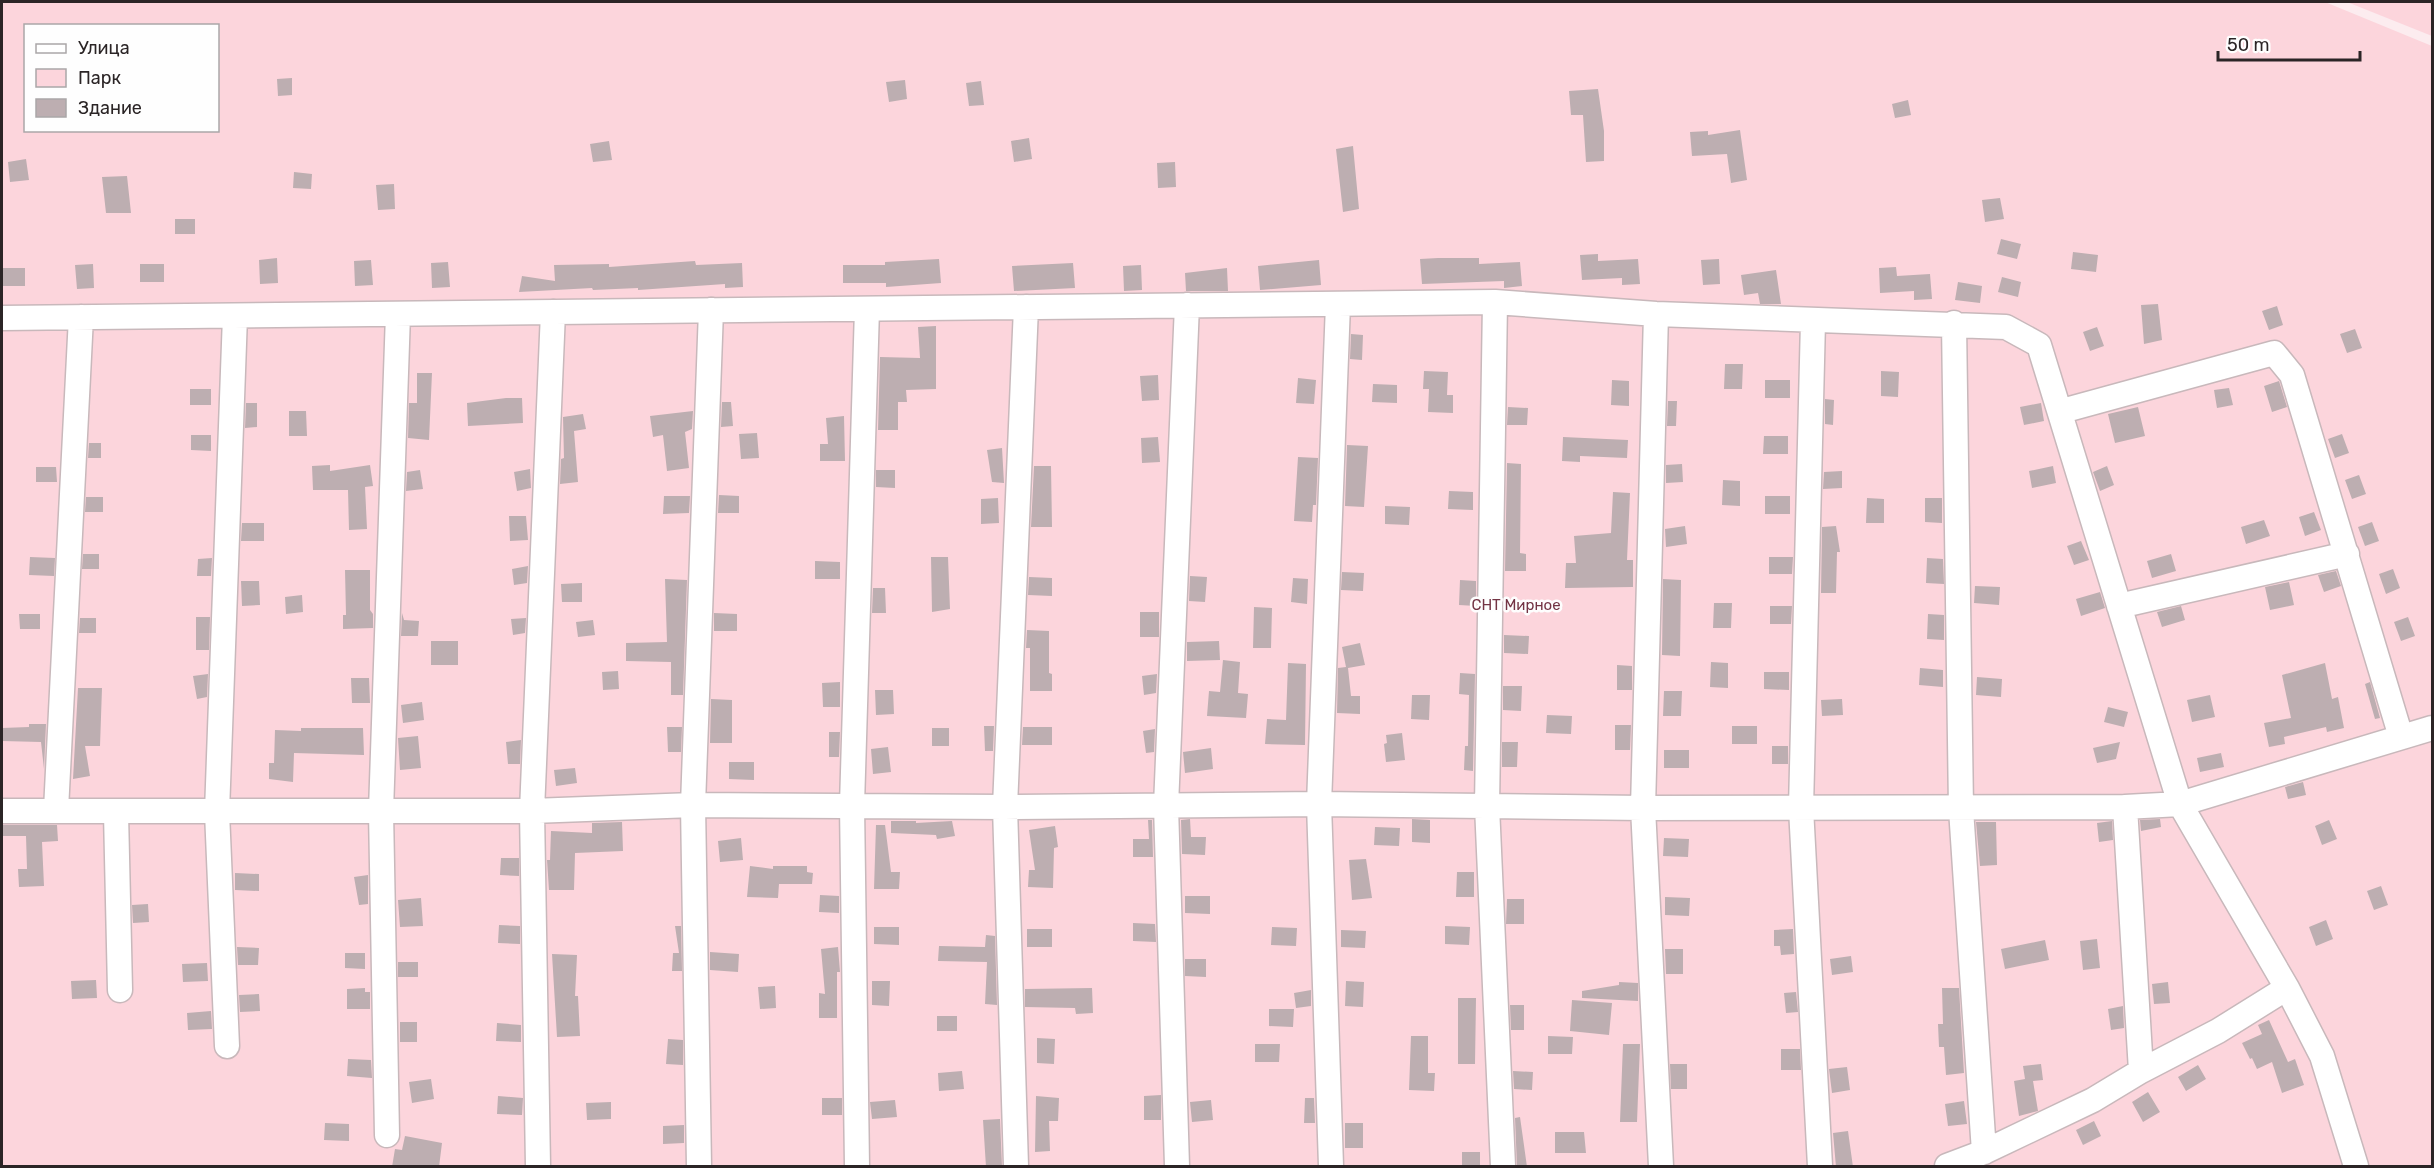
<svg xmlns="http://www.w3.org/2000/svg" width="2434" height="1168" viewBox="0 0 2434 1168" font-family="Rubik,sans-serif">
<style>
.green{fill:#fcd5dc;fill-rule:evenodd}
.building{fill:#bdaeb1}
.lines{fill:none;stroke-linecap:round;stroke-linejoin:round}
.minor-casing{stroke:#c8b8bb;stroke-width:27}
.minor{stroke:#fff;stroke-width:24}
.labels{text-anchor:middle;stroke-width:5;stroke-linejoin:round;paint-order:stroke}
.park-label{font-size:15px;fill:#733444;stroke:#fefefe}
</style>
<rect width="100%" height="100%" fill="#fcecef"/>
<!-- green -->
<path class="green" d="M2,2H2325L2432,46V1166H2ZM26,26H218V130H26Z
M2347,2H2432V36Z"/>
<!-- building -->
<path class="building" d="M292,78V95L278,96L277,79Z
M905,80L907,99L889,102L886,82Z
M981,81L984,105L969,106L966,83Z
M1598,89L1604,131V161L1586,162L1583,115H1571L1569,91Z
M1908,100L1911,115L1895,118L1892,104Z
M1740,130L1747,180L1731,183L1727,154L1692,156L1690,132L1708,131V135Z
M1029,138L1032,159L1014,162L1011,141Z
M609,141L612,160L593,162L590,144Z
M1353,146L1359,209L1343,212L1336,149Z
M26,159L29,180L10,182L8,162Z
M1175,162L1176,187L1158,188L1157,163Z
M294,172L312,174L311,189L293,188Z
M127,176L131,213H106L102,177Z
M394,184L395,209L378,210L376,185Z
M2000,198L2004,219L1985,222L1982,200Z
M175,219H195V234H175Z
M2001,239L2021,244L2017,259L1997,254Z
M2073,252L2098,255L2096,272L2071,269Z
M1598,254V261L1638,259L1640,284L1622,285V278L1582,280L1580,255Z
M277,258L278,283L260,284L259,260Z
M1438,258H1479V264L1520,262L1522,286L1504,288V281L1422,284L1420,259Z
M939,259L941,283L886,287V283H843V265H885V262Z
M1719,259L1720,284L1703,285L1701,260Z
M371,260L373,285L355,286L354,261Z
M1319,260L1321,285L1260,290L1258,266Z
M695,261L696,265L742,263L743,287L725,288V284L638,290V288L593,290L592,288L519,292L522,276L555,281L554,265L609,264V267Z
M448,262L450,287L432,288L431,263Z
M1073,263L1075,288L1014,291L1012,266Z
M93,264L94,288L77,289L75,265Z
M140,264H164V282H140Z
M1141,265L1142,290L1124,291L1123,266Z
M1896,267L1897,276L1930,274L1932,299L1914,300V291L1880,293L1879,268Z
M2,268H25V286H2Z
M1227,268L1228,291H1186L1185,273Z
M1776,270L1781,304H1760L1758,293L1744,295L1741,275Z
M2002,277L2021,282L2018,297L1998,292Z
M1958,282L1982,286L1980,303L1955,300Z
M2158,304L2162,340L2144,344L2141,305Z
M2277,306L2283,325L2269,330L2262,311Z
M936,326V389L906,390L907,402H898V430H878L880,357L920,358L918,327Z
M2097,327L2104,346L2090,351L2083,332Z
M2355,329L2362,348L2347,353L2340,334Z
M1351,334L1363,335L1362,360L1350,359Z
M1725,364H1743L1742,389H1724Z
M1424,371L1448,372L1447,395H1453V413L1428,412L1429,389H1423Z
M1881,371L1899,372L1898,397L1881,396Z
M417,373H432L429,440L408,438L409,403H417Z
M1158,375L1159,400L1142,401L1140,376Z
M1298,378L1316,380L1314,404L1296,403Z
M1612,380L1629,381V406L1611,405Z
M1765,380H1790V398H1765Z
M2279,381L2287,407L2272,412L2264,386Z
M1373,384L1397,385V403L1372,402Z
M2229,388L2233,405L2217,408L2214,390Z
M190,389H211V405H190Z
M506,398H522L523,423L468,426L467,403Z
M1825,399L1834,400L1833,425L1825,424Z
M1668,401H1677L1676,426H1667Z
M722,402H731L733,426L721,427Z
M246,403H257V427L245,428Z
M2041,403L2044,421L2024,425L2020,407Z
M1508,407L1528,408L1527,425H1507Z
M2138,407L2145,436L2115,443L2108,414Z
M289,411H306L307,436H289Z
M693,411L692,429L685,432L689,468L667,471L663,435L653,437L650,416Z
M583,414L586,429L574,431L578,482L560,484L561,459L564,458L563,417Z
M844,416L845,461H820V444H828L826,418Z
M757,433L759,458L741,459L739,434Z
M2342,434L2349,453L2335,458L2328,439Z
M191,435H211V451L191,450Z
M1764,436H1788V454H1763Z
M1158,437L1160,462L1142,463L1141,438Z
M1563,437L1628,440L1627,458L1580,456V462L1562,461Z
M89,443H101V458H88Z
M1347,445L1368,446L1364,507L1345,506Z
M1002,448L1004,483L992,482L987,450Z
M1298,457L1318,458L1316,505H1313L1312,522L1294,521Z
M1507,463L1521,464L1520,553L1526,554V571H1505Z
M1682,464L1683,482L1666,483V465Z
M330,465V471L370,465L373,486L365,487L367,529L349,530L348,490H313L312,466Z
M1034,466H1051L1052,527H1031Z
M2053,466L2056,483L2032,488L2029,471Z
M2107,466L2114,485L2100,491L2093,472Z
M36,467H56L57,482H36Z
M530,469L531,488L517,491L514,472Z
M420,470L423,489L406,491L407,472Z
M876,470H895V488L876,487Z
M1842,471V488L1823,489L1824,472Z
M2359,475L2366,494L2352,499L2345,480Z
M1723,480L1740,481V506L1722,505Z
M1449,491L1473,492V510L1448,509Z
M1613,492L1630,493L1627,560H1633V587L1565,588L1566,563H1576L1574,536L1611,533Z
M719,495L739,496V513H718Z
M664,496H690L689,513L663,514Z
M1765,496H1790V514H1765Z
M86,497H103V512H85Z
M998,498L999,523L981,524V499Z
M1867,498L1884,499V523H1866Z
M1925,498H1942V523L1925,522Z
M1385,506L1410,507L1409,525L1385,524Z
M2314,512L2321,530L2305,536L2299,517Z
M509,516H526L528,540L510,541Z
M2264,520L2270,536L2246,544L2241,527Z
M2372,522L2379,541L2365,546L2358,527Z
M242,523H264V541H241Z
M1685,526L1687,544L1666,547L1665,529Z
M1836,526L1840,552H1837L1836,593H1821L1822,527Z
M2081,541L2089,560L2074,565L2067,546Z
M83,554H99V569H82Z
M2171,554L2176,571L2152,578L2147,561Z
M30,557L55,558L54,576L29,575Z
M931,557H948L950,609L932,612Z
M1769,557H1793L1792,574H1769Z
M212,558L211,576H197L198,559Z
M1927,558L1943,559L1944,584L1926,583Z
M815,561L840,562V579H815Z
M528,566L527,583L514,585L512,569Z
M2393,569L2400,588L2386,594L2379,574Z
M345,570H370V610L373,614V628L343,629V615H346Z
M2336,571L2341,586L2324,592L2318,575Z
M1342,572L1364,573L1363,591L1341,590Z
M1190,576L1207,577L1205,602L1189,601Z
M1029,577L1052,578V596L1028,595Z
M1293,578L1308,579L1307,604L1291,602Z
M665,579L687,580L683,695H671V662L626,661V643L667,642Z
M1663,579L1681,580L1680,656L1662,655Z
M1460,580L1476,581V606L1459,605Z
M241,581H259L260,605L242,606Z
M2289,582L2294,605L2270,610L2265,587Z
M582,583V602H562L561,584Z
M1975,586L2000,587L1999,605L1974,603Z
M873,588H885L886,613H872Z
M2100,592L2105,608L2081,616L2076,599Z
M302,595L303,612L286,614L285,597Z
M1714,603H1732L1731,628H1713Z
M1770,606H1792L1791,624H1770Z
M2181,606L2185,620L2162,627L2157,612Z
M1254,607L1272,608L1271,648H1253Z
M1140,612H1159V637H1140Z
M402,613L404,620L419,621L418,636H401Z
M714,613L737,614V631H714Z
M19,614H40V629H20Z
M1928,614L1944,615V640L1927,639Z
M196,617H210L209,650H196Z
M2408,617L2415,636L2401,641L2394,622Z
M80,618H96V633H79Z
M526,618L525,633L513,635L511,619Z
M593,620L595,635L578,637L576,622Z
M1027,630L1049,631V673L1052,674V691H1030V648H1026Z
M1504,635L1529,636L1528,654L1504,653Z
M431,641H458V665H431Z
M1219,641L1220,660L1187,661V642Z
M1360,643L1365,665L1348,668L1351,696H1360V714L1337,713L1338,668L1346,667L1342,647Z
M1223,660L1240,662L1238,693L1248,694L1246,718L1207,716L1209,691L1220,692Z
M1711,662L1728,663V688L1710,687Z
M1288,663L1306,664L1305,745L1265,744L1267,719L1286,720Z
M2325,663L2332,699L2338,697L2344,728L2327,732L2326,727L2284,737L2285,744L2269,747L2264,723L2291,718L2282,675Z
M1617,665L1632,666V690H1617Z
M1920,668L1943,670V687L1919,685Z
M618,671L619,689L603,690L602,672Z
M1764,672H1789V690L1764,689Z
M1460,673L1475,674L1473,771L1464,770L1465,746H1468L1469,695L1459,694Z
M208,674L207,697L197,699L193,676Z
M1157,674L1156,693L1144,695L1142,676Z
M1977,677L2002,679L2001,697L1976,695Z
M351,678H369L370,703H352Z
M840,682V707H823L822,683Z
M2370,682L2380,718L2375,719L2365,684Z
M1503,686H1522L1521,711L1503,710Z
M78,688H102L100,746H85L90,776L73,779Z
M875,690H893L894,714L876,715Z
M1664,691H1682L1681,716H1663Z
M1412,695H1430L1429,720L1411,719Z
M2210,695L2215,717L2192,722L2187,700Z
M711,699L732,700V743H710Z
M1842,699L1843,715L1822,716L1821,700Z
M422,702L424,720L403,723L401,705Z
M2108,707L2128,712L2124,727L2104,722Z
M1547,715L1572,716L1571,734L1546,733Z
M29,724H46L44,769L41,742L2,741V728L29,727Z
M1615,725H1631L1630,750H1615Z
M984,726H994L993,751H985Z
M1732,726H1757V744H1732Z
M667,727H682L681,752H668Z
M1023,727H1052V745H1022Z
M301,728H363L364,755L294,753L293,782L269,779V763H274L275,730L301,731Z
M932,728H949V746H932Z
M1155,729L1154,752L1146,753L1143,731Z
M829,732H840L839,757H829Z
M1402,733L1405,760L1386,762L1384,744L1387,743L1386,735Z
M418,736L421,768L400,770L398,738Z
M521,740L520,764H508L506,742Z
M1502,742H1518L1517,767H1502Z
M2120,742L2116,759L2097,763L2093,748Z
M1772,746H1788V764H1772Z
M888,747L891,772L873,774L871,749Z
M1211,748L1213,769L1185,773L1183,752Z
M1664,750H1689V768H1664Z
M2221,753L2224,767L2200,772L2197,758Z
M729,762H754V780L729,779Z
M575,768L577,783L556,786L554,770Z
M2303,782L2306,795L2288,799L2285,787Z
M1190,819L1191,837H1206L1205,855L1182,854L1181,820Z
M1412,819L1430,820V843L1412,842Z
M2160,819L2161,827L2141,831L2140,820Z
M1148,820H1152L1153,857H1133V839H1149Z
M2329,820L2337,839L2322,845L2315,826Z
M891,821H916V823L952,821L955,836L937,839L936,835L891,833Z
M2112,821L2113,840L2099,842L2097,823Z
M622,822L623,851L575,853L574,890H549L547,860H550L551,831L592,833V823Z
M1976,822H1996L1997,865L1980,866Z
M2,825H57L58,841L42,842L44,886L19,887L18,869H27L26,836H2Z
M876,825H885L891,872H900L899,889H874Z
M1055,826L1058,847L1054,848L1053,888L1028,887L1029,870H1035L1029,830Z
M1375,827L1400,828L1399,846L1374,845Z
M741,838L743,860L720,862L718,841Z
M1664,838L1689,839L1688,857L1663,856Z
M501,858H519V876L500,875Z
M1366,859L1372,898L1352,900L1349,860Z
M750,866L773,869V866H807V872L813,873L812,884H779L778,898L747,897Z
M1457,872H1474V897H1456Z
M235,873L259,874V891L235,890Z
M368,875V904L359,905L354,877Z
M2381,886L2388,905L2374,910L2367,891Z
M820,895L839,896V913L819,912Z
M1185,896H1210V914L1185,913Z
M1665,897L1690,898L1689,916L1665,915Z
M421,898L423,926L400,927L398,900Z
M1507,899H1524V924H1506Z
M148,904L149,922L133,923L132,905Z
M2326,920L2333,939L2316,946L2309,927Z
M1133,923L1155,924L1156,942L1133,941Z
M499,925L520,926V944L498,943Z
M675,926H681L682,971H672L673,953H679Z
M1445,926L1470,927L1469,945L1445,944Z
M874,927H899V945L874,944Z
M1272,927L1297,928L1296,946L1271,945Z
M1027,929H1052V947H1027Z
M1793,929L1794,954L1781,955L1780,946H1774V930Z
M1341,930L1366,931L1365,948L1341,947Z
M986,935L995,936L997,1005L985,1004L987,962L938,961L939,946L985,947Z
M2097,939L2100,968L2083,970L2080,941Z
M2045,940L2049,960L2005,969L2001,949Z
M237,947L259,948L258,965H238Z
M838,947L840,972H837V1018H819V993L825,994L821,949Z
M1665,949H1683V974H1666Z
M710,952L739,954L738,972L710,970Z
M345,953H365V969L345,968Z
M552,954L577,955L575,996H578L580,1036L557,1037Z
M1851,956L1853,972L1832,975L1830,959Z
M1185,959H1206V977L1185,976Z
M398,962H418V977H398Z
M207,963L208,981L183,982L182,964Z
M96,980L97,998L72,999L71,981Z
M872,981H890L889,1006L872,1005Z
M1346,981L1364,982L1363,1007L1345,1006Z
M1619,982L1638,983V1001L1582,998V991L1619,985Z
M2168,982L2170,1003L2154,1004L2152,984Z
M775,986L776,1008L760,1009L758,987Z
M365,988V992H370V1009H347V989Z
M1092,988L1093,1013L1076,1014L1075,1008L1025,1007V989Z
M1942,988H1959L1964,1073L1946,1075L1944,1047H1939L1938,1024H1943Z
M1311,990V1006L1296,1008L1294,993Z
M1796,992L1798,1012L1786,1013L1784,993Z
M259,994L260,1011L240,1012L239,995Z
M1458,998H1476L1475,1064H1458Z
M1572,1000L1612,1003L1609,1035L1570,1031Z
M1510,1005H1524V1030H1511Z
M2123,1006L2124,1028L2111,1030L2108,1009Z
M1269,1009H1294L1293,1027L1269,1026Z
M211,1011L212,1029L188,1030L187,1013Z
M937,1016H957V1031H937Z
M2269,1020L2288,1062L2295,1059L2304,1085L2282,1093L2272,1062L2257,1069L2252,1058L2250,1059L2242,1043L2262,1034L2258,1025Z
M400,1022H417V1042H400Z
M497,1023L521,1025V1042L496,1041Z
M1411,1036H1428V1073H1435L1434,1091L1409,1090Z
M1548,1036L1573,1037L1572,1054H1548Z
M1037,1038L1055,1039L1054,1064L1037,1063Z
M668,1039L683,1040V1065L666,1064Z
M1255,1044H1280L1279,1062H1255Z
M1623,1044H1640L1637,1122H1620Z
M1781,1049H1800L1801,1070H1781Z
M348,1059L371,1060L372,1078L347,1076Z
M1670,1064H1687V1089H1671Z
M2041,1064L2043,1080L2033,1081L2038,1111L2019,1116L2014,1081L2025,1079L2023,1066Z
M2198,1065L2206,1079L2186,1091L2178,1077Z
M1847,1067L1850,1090L1832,1093L1829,1069Z
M962,1071L964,1089L939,1091L938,1073Z
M1513,1071L1533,1072L1532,1090L1514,1089Z
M431,1079L434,1099L412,1103L409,1082Z
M2148,1092L2160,1112L2143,1122L2132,1102Z
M1161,1095V1120H1144V1096Z
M498,1096L523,1098L522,1115L497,1114Z
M1036,1096L1059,1098L1058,1121H1049L1050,1151L1035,1152Z
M822,1098H842V1115H822Z
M1305,1098H1314L1315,1123H1304Z
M895,1100L897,1117L872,1119L870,1102Z
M1211,1100L1213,1120L1192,1122L1190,1102Z
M1964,1101L1967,1124L1948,1126L1945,1104Z
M611,1102V1119L587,1120L586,1103Z
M1520,1117L1527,1167H1517L1515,1118Z
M1000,1119L1002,1167H986L983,1120Z
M2094,1121L2101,1136L2083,1145L2076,1130Z
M325,1123L349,1124V1141L324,1140Z
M1345,1123H1363V1148H1345Z
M684,1125V1143L663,1144V1126Z
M1848,1131L1853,1167H1836L1833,1133Z
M1555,1132H1584L1586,1153H1555Z
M405,1136L442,1143L439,1167H392L395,1149L402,1150Z
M1462,1152H1480V1167H1462Z"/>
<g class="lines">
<!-- minor casing -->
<g class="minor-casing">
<path id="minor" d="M1495,302L1487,806L1503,1166
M1656,314L1643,808L1661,1166
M2,318L1495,302L1656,314L2006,327L2039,345L2180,804L2287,988L2322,1056L2356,1166
M1813,321L1801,808L1820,1166
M1954,323L1961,809L1984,1152
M2062,411L2274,353L2292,375L2401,737
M2119,606L2347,554
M2125,807L2141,1071
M56,810L81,317
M2,811H532L693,805L1005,807L1319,804L1643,808L2125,807L2180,804L2432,728
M116,813L120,990
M227,1046L217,812L235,316
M387,1135L381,811L398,314
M538,1166L532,811L553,312
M699,1166L693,805L711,310
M857,1166L852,805L867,309
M1016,1166L1005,807L1026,307
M1177,1166L1166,806L1187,305
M1331,1166L1319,804L1338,304
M1947,1166L1984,1152L2093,1100L2141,1071L2218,1031L2287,988"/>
</g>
<!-- minor -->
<use href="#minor" class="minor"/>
</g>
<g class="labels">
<!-- park labels -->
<g class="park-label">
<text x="1516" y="610">СНТ Мирное</text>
</g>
</g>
<!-- border -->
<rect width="2434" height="1168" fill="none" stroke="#2b2526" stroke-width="6"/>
<!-- legend -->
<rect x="24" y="24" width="195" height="108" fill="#fefefe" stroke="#aaa7a8" stroke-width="1.5"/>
<rect x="36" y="44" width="30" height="9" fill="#ffffff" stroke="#aaa7a8" stroke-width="1.5"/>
<text x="78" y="54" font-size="18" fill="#2b2526">Улица</text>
<rect x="36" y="69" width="30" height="18" fill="#fcd5dc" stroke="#aaa7a8" stroke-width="1.5"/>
<text x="78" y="84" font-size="18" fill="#2b2526">Парк</text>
<rect x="36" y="99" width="30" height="18" fill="#bdaeb1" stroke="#aaa7a8" stroke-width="1.5"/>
<text x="78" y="114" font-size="18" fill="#2b2526">Здание</text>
<!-- scale -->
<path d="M2218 51v9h142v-9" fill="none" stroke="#2b2526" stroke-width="3"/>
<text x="2227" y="51" font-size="18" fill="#2b2526" stroke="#fefefe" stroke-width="4.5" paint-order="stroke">50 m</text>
</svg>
